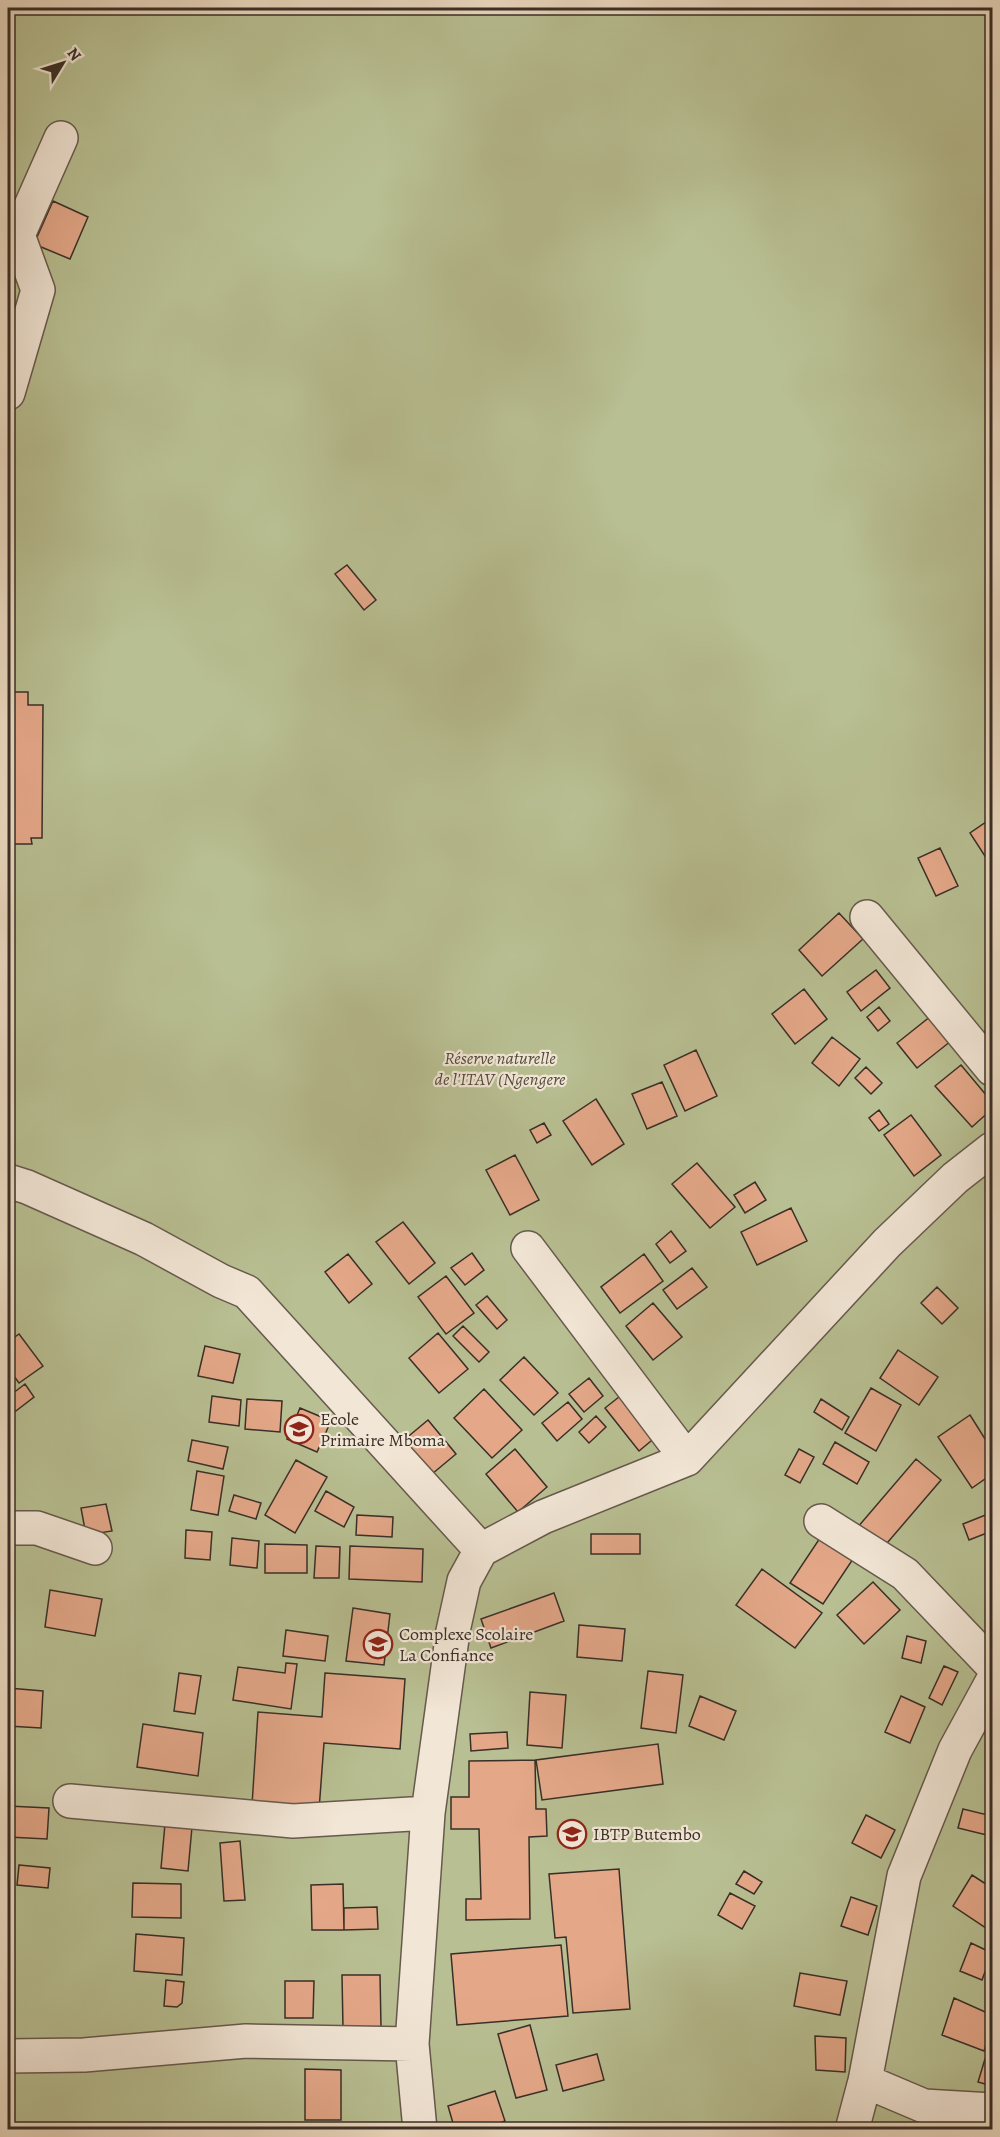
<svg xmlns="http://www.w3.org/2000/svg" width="1000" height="2137" viewBox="0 0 1000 2137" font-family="Alegreya,serif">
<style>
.green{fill:#b8bf92;stroke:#78775c;stroke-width:1.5}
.building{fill:#e4a889;stroke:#392f27;stroke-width:1.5}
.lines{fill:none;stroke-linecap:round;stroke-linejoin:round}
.minor-casing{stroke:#665a4d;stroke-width:36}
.minor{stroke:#f2e6d6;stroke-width:33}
.labels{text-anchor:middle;stroke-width:4.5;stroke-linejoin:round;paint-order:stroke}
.park-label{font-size:18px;font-style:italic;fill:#524c3c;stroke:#f2e6d6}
.poi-label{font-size:18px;fill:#392f27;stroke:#f2e6d6;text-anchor:start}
</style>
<rect width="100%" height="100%" fill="#ebd9c0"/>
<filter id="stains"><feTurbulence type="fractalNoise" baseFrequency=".00333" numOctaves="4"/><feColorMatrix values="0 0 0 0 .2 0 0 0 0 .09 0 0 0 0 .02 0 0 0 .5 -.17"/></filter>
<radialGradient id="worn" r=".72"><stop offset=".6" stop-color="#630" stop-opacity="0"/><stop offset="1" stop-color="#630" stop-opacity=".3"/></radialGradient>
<!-- green -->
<path class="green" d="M8,8H992V2129H8Z"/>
<!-- building -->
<path class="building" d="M53,201L88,217L70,259L34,244Z
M347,565L376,600L364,610L335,574Z
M8,692H28V705H43L42,838H31L32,844H8Z
M992,818V867L970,833Z
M940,848L958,886L936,896L918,858Z
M839,913L863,939L822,976L799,950Z
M876,970L890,988L861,1011L847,992Z
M804,989L827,1019L795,1044L772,1014Z
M879,1007L890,1021L878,1031L867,1017Z
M931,1016L951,1041L917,1068L897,1043Z
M992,1024V1040L985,1031Z
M832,1037L860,1059L839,1086L812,1063Z
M696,1050L717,1096L685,1111L664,1065Z
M961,1065L992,1102V1109L972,1127L935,1086Z
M866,1067L882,1083L871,1094L855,1078Z
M662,1082L677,1116L647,1129L632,1094Z
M596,1099L624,1144L592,1165L563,1121Z
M879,1110L889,1124L879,1131L869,1118Z
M911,1115L941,1155L914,1176L884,1135Z
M544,1123L551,1135L537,1143L530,1130Z
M515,1155L539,1200L510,1215L486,1170Z
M697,1163L735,1207L710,1228L672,1184Z
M755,1182L766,1200L745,1213L734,1195Z
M791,1208L807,1241L757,1265L741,1232Z
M403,1222L435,1263L409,1284L376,1242Z
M671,1231L686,1251L670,1263L656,1244Z
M472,1253L484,1270L465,1285L451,1268Z
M348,1254L372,1284L349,1303L325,1272Z
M644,1254L663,1281L620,1313L601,1287Z
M692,1268L707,1287L677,1309L663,1290Z
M446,1276L474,1313L446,1334L418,1297Z
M937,1287L958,1308L942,1324L921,1303Z
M487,1296L507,1320L497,1329L476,1305Z
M653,1303L682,1337L653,1360L626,1326Z
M463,1326L489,1352L479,1362L453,1336Z
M438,1333L468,1369L439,1393L409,1358Z
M19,1334L43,1366L19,1383L8,1368V1342Z
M205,1346L240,1354L233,1383L198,1376Z
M898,1350L938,1377L919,1405L880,1378Z
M524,1357L558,1393L534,1415L500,1380Z
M589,1378L603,1396L584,1412L569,1394Z
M25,1384L34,1397L8,1417V1397Z
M871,1388L901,1405L876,1451L845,1433Z
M484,1389L522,1430L492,1458L454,1418Z
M629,1389L663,1431L639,1451L605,1408Z
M212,1396L241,1400L239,1426L209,1422Z
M247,1399L282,1401L280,1432L245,1429Z
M821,1399L849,1417L842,1430L814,1412Z
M568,1402L582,1419L557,1441L542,1423Z
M300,1408L331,1421L317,1452L287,1439Z
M970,1415L992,1450V1474L972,1488L938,1437Z
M596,1416L606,1427L589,1443L579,1432Z
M428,1420L456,1454L432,1474L404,1440Z
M192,1440L228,1447L223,1469L188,1461Z
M835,1442L869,1462L857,1484L823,1464Z
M515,1449L547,1487L518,1512L486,1474Z
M799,1449L814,1457L800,1483L785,1475Z
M916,1459L941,1480L882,1549L857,1528Z
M296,1460L327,1477L295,1533L265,1515Z
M197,1471L224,1476L218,1515L191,1510Z
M326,1491L354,1507L344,1527L315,1511Z
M234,1495L261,1503L256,1519L229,1511Z
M106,1504L112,1531L86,1535L81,1508Z
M988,1514L992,1531L969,1540L963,1524Z
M357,1515L393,1517L392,1537L356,1535Z
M186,1530L212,1532L210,1560L185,1558Z
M591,1534H640V1554H591Z
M232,1538L259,1541L257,1568L230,1565Z
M820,1538L853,1559L823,1604L790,1583Z
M265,1544L307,1545V1573H265Z
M316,1546L340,1547L339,1578H314Z
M350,1546L423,1549L422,1582L349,1579Z
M762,1569L822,1613L795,1648L736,1605Z
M873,1582L900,1610L864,1644L837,1615Z
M50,1590L102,1599L95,1636L45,1627Z
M554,1593L564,1621L491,1648L481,1619Z
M353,1608L390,1614L384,1665L346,1661Z
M579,1625L625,1629L622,1661L577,1657Z
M286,1630L328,1636L325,1661L283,1656Z
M907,1636L926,1641L921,1663L902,1658Z
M286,1663L297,1664L291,1709L233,1700L238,1667L285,1673Z
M944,1666L958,1672L942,1705L929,1698Z
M648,1671L683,1675L676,1733L641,1728Z
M179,1673L201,1676L195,1714L174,1711Z
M325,1673L405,1679L400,1749L324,1743L319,1810L252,1805L258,1712L322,1717Z
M8,1688L43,1691L41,1728L8,1726Z
M530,1692L566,1695L562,1748L527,1745Z
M700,1696L736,1711L724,1740L689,1726Z
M901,1696L925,1707L910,1743L885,1732Z
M143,1724L203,1733L198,1776L137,1767Z
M507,1732L508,1748L471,1751L470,1734Z
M658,1744L663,1784L542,1800L536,1760Z
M535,1760L536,1809H546L547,1836L529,1837L530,1919L466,1920V1899H481L479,1829H451V1797H469V1761Z
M8,1806L49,1808L47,1839L8,1837Z
M963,1809L992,1816L991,1836L958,1828Z
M866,1815L895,1830L881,1858L852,1843Z
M165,1824L192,1827L188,1871L161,1868Z
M240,1841L245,1900L224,1901L220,1843Z
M19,1865L50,1868L48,1888L17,1885Z
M619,1869L630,2009L573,2013L566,1937L555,1938L549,1874Z
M744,1871L762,1882L754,1894L736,1884Z
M972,1875L992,1888V1932L953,1906Z
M133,1883L181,1884V1918L132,1917Z
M343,1884L344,1930H312L311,1885Z
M730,1893L755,1906L742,1929L718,1915Z
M851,1897L877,1906L868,1935L841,1926Z
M377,1907L378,1929L344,1930V1908Z
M136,1934L184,1938L182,1975L134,1971Z
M971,1943L992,1953L982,1980L960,1971Z
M561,1945L568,2016L457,2025L451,1954Z
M800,1973L847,1981L840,2015L794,2006Z
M342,1975H380L381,2027L343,2028Z
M166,1980L184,1982L182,2003L177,2007L164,2006Z
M285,1981H314L313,2018H285Z
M954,1998L992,2015V2026L984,2051L942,2035Z
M8,2006H12L13,2035H8Z
M530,2025L547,2090L516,2098L498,2034Z
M815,2036L846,2038L845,2072L816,2070Z
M597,2054L604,2080L563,2091L556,2065Z
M985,2059L992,2061V2086L978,2082Z
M305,2069L341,2070V2120H305Z
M495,2091L505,2121L479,2130H455L448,2106Z"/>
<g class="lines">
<!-- minor casing -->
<g class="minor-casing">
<path id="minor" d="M8,393L38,290L18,235L61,138
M867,917L992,1069
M8,1181L27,1187L144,1239L221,1281L247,1292L481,1550
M528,1248L687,1459
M821,1521L905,1574L992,1665
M8,1528H37L95,1548
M70,1801L293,1821L428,1813
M8,2056L84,2055L246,2041L412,2044
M865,2081L924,2106L992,2110
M420,2130L412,2044L428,1813L453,1631L464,1581L481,1550L543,1517L687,1459L887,1243L955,1178L992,1149
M852,2130L865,2081L904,1876L955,1750L992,1682"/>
</g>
<!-- minor -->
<use href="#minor" class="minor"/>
</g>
<!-- icons -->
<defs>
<g id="school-ring" transform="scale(1.5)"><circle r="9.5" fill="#f2e6d6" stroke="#8f2418" stroke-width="1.5"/><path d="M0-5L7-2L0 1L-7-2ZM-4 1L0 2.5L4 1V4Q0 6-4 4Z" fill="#8f2418"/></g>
<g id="university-ring" transform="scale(1.5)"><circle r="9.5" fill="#f2e6d6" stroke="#8f2418" stroke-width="1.5"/><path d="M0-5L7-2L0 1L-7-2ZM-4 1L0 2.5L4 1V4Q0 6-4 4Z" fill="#8f2418"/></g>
</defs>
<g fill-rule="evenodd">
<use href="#school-ring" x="299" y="1429"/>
<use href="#school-ring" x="378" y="1644"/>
<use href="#university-ring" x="572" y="1834"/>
</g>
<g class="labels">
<!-- park labels -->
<g class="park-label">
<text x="500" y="1064">Réserve naturelle<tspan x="500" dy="21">de l'ITAV (Ngengere</tspan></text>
</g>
<!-- poi labels -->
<g class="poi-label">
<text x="320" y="1425">Ecole<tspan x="320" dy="21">Primaire Mboma</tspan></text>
<text x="399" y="1640">Complexe Scolaire<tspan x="399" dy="21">La Confiance</tspan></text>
<text x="593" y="1840">IBTP Butembo</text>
</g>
</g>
<!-- margin -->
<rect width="1000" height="2137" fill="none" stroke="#ebd9c0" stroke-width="30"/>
<rect x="9" y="9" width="982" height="2119" fill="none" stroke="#392f27" stroke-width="3"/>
<rect x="15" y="15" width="970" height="2107" fill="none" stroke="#392f27" stroke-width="1.5"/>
<!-- north arrow -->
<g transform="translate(63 63) rotate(52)" stroke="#f2e6d6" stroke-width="4.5" paint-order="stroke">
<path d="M0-4.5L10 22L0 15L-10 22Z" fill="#392f27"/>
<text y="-9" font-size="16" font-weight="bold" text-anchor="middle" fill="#392f27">N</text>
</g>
<rect width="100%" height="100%" filter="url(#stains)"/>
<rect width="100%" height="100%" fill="url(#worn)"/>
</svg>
